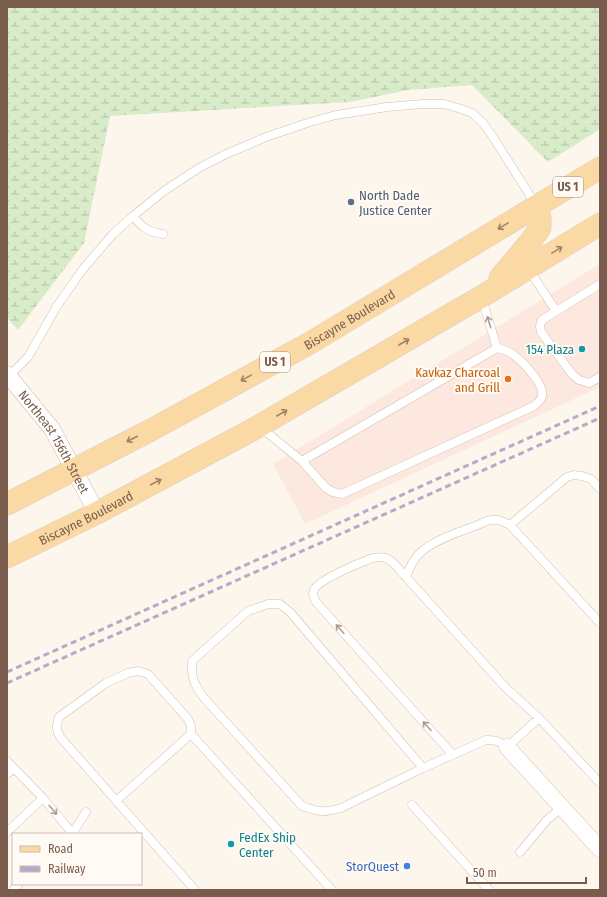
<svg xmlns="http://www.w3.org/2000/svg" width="607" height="897" viewBox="0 0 607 897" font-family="'Fira Sans Condensed',sans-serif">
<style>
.commercial{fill:#fde8e0}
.wetland{fill:url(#wetland-marsh)}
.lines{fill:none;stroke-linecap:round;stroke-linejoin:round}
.service-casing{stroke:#d1beb0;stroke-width:9}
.minor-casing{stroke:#d1beb0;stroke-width:17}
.primary-casing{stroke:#dad1cd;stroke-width:23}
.service{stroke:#fff;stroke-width:8}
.minor{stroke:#fff;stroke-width:16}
.primary{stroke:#fbd9a5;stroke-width:22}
.rail{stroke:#b9a8c9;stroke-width:3;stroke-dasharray:6 4;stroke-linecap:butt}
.oneway{stroke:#a18267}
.oneway2{stroke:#af9d94}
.service-dot{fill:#5c6f8a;stroke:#fffaf3;stroke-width:1.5}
.culture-dot{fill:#0f9aa8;stroke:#fffaf3;stroke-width:1.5}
.food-dot{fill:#e8710a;stroke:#fffaf3;stroke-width:1.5}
.shop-dot{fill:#3f7fe0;stroke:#fffaf3;stroke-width:1.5}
.labels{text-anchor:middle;stroke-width:4;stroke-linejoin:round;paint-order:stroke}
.shield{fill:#fffaf3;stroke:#a28b7f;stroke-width:1}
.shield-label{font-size:12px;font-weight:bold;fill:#7a5c4d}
.service-label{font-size:13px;fill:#4e5e75;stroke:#fffaf3;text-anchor:start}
.street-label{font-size:13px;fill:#7a5c4d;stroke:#fffaf3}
.culture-label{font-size:13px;fill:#0d838f;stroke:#fffaf3;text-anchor:end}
.food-label{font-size:13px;fill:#c56008;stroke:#fffaf3;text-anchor:end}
.shop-label{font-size:13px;fill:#366cbe;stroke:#fffaf3;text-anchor:end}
</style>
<defs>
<pattern id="wetland-marsh" width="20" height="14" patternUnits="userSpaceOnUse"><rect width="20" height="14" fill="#d8ecc9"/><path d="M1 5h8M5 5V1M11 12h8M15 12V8" fill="none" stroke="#b4c2a5"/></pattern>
</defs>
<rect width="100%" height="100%" fill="#fdf6ec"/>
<!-- commercial -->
<path class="commercial" d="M600,264V387L305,524L273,464Z"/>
<!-- wetland -->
<path class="wetland" d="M7,7H600V129L548,162L472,85L408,90L350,102L110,116L84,243L18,330L7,318Z"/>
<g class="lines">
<!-- service casing -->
<g class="service-casing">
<path id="service" d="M133,216C143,228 148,232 163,234
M528,268L556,311
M600,284L542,320L540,326L541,332L572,374L579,380L589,383L600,377
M482,299L497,348
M9,376L28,357L57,306L83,269L113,234L133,216L164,191L199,168L224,155L266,137L310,122L336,115L387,107L423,104H444L458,108L472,113L483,123L493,137L536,205
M260,427L302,461L326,488L333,492L342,494L534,406C537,403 541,401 542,396C545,383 519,358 509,352C505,350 501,349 497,348L302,461
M510,525L567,477L574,475L582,476L591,479L600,489
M406,577C400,571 394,561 386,558C381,557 375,557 370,559C359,563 318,580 314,590C312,595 314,598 316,602L453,755
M600,623L510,525C504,522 499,519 492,520C488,520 482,523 478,525C461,531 432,541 420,553C413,560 409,568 406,577L506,688L539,718L600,783
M7,761L43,798L72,833
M423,768L290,612L280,604H268L248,611L192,661C191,678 194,684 204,698L302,806C319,812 323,813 341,808L423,768L486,740C495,740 500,741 507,747L539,718
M7,774L14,768
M116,801L191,734
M412,805L489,890
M7,832L43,798
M72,834L86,812
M520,852L547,820L562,807
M13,890L19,884
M195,890L60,737C56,729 56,725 59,717L106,683L128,673L138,671L148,674L188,719L191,726V734L332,890"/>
</g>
<!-- minor casing -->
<g class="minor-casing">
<g id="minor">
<path id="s1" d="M7,374L52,429L97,513"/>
<path d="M507,747L600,849"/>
</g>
</g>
<!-- primary casing -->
<g class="primary-casing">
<g id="primary">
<path d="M500,278L531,241L540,228V217L536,206"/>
<path id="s2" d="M7,504L151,430L310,343L600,168"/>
<path id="s3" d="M7,557L97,513L252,430L481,297L600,224"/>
</g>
</g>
<!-- service -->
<use href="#service" class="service"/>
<!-- minor -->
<use href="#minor" class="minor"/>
<!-- primary -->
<use href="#primary" class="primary"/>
<!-- rail -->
<path class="rail" d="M7,672L600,406
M7,683L600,418"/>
</g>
<!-- one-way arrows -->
<defs><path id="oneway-shaft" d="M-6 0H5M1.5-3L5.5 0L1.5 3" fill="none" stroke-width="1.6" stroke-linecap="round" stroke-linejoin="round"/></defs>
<g class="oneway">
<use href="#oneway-shaft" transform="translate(503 226) rotate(149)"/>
<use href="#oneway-shaft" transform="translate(557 250) rotate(-31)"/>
<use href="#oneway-shaft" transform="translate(404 342) rotate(-30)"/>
<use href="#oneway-shaft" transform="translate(246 378) rotate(151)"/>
<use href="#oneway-shaft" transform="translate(282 413) rotate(-30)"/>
<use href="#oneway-shaft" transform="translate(132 439) rotate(153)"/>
<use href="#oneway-shaft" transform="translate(156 482) rotate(-28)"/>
</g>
<g class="oneway2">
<use href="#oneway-shaft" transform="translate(489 322) rotate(-107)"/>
<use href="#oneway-shaft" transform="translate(340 629) rotate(-132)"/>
<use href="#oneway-shaft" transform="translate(427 726) rotate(-132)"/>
<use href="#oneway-shaft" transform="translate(53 810) rotate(50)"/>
</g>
<!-- markers -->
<circle class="service-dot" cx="351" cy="202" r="4"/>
<g class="culture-dot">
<circle cx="582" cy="349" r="4"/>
<circle cx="231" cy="844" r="4"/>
</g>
<circle class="food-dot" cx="508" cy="379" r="4"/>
<circle class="shop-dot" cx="407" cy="866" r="4"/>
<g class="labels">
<!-- shield labels -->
<g class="shield">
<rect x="553" y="177" width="30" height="20" rx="3"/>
<rect x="260" y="352" width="30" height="20" rx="3"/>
</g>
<g class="shield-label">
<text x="568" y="191">US 1</text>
<text x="275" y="366">US 1</text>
</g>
<!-- service labels -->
<g class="service-label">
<text x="359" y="200">North Dade<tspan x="359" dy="15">Justice Center</tspan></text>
</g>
<!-- street labels -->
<g class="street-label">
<text dy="5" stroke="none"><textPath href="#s2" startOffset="389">Biscayne Boulevard</textPath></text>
<text dy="5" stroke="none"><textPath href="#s1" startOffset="83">Northeast 156th Street</textPath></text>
<text dy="5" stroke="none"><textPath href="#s3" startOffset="88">Biscayne Boulevard</textPath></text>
</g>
<!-- culture labels -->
<g class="culture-label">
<text x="574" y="354">154 Plaza</text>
<text x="239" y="842" text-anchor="start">FedEx Ship<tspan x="239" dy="15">Center</tspan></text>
</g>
<!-- food labels -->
<g class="food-label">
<text x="500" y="377">Kavkaz Charcoal<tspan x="500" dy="15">and Grill</tspan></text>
</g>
<!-- shop labels -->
<g class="shop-label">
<text x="399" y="871">StorQuest</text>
</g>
</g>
<!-- border -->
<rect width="607" height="897" fill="none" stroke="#7a5c4d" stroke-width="16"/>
<!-- legend -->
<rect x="12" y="833" width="130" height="52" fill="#fffaf3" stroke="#cabbb1"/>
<rect x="20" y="846" width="20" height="6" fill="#fbd9a5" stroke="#cabbb1"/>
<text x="48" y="853" font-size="12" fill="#7a5c4d">Road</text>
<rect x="20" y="866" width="20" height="6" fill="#b9a8c9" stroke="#cabbb1"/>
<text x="48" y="873" font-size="12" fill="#7a5c4d">Railway</text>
<!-- scale -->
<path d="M467 877v6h119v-6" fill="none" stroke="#7a5c4d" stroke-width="2"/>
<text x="473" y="877" font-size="12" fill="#7a5c4d" stroke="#fffaf3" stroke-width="3" paint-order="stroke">50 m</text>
</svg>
